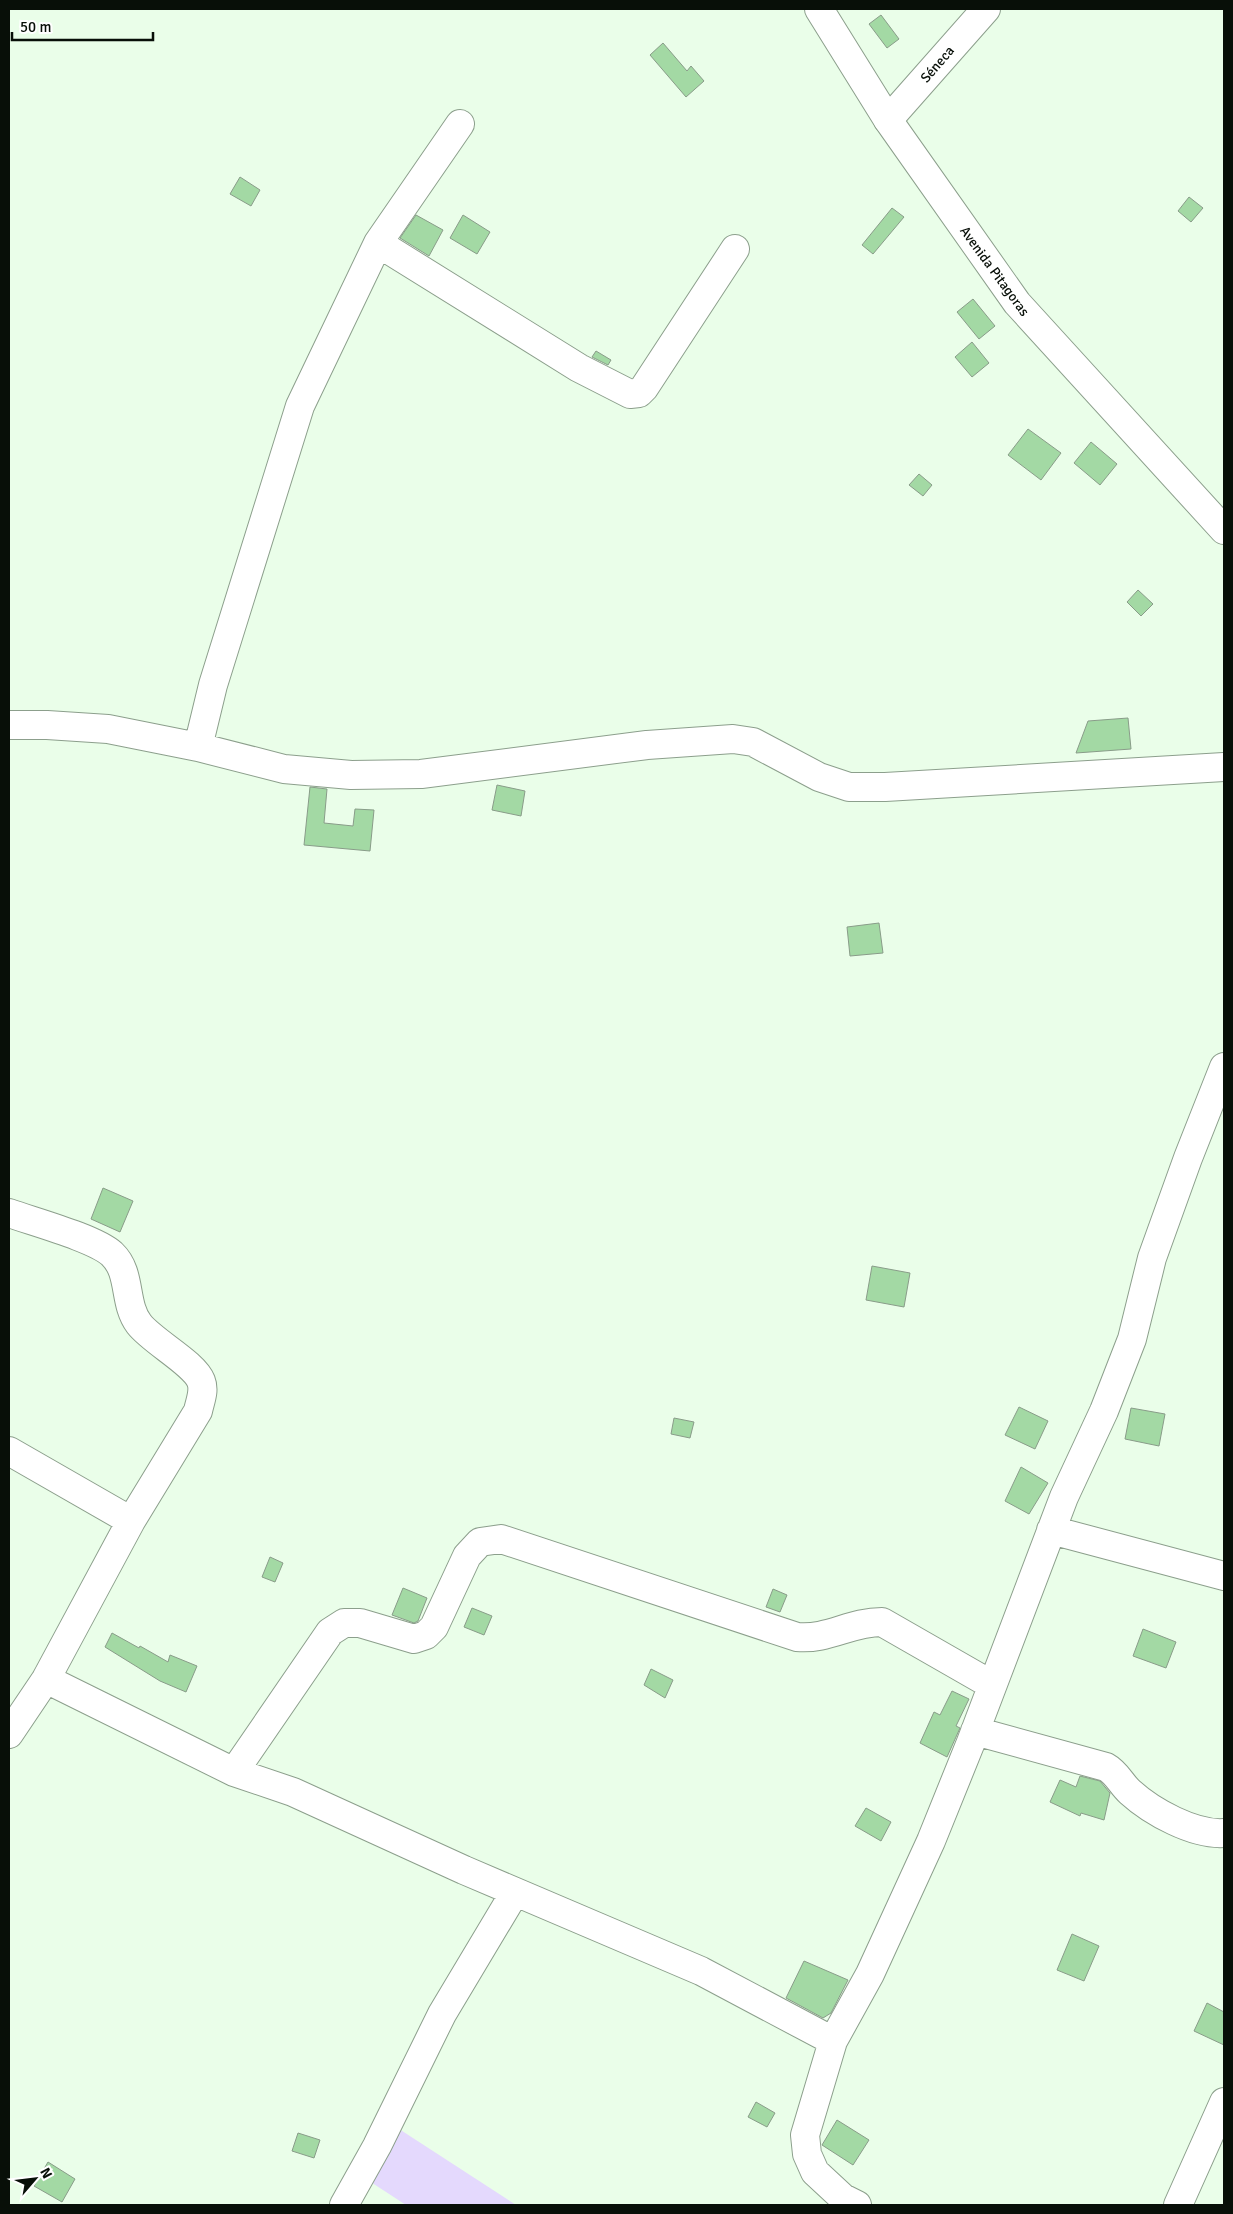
<svg xmlns="http://www.w3.org/2000/svg" width="1233" height="2214" viewBox="0 0 1233 2214" font-family="Signika,sans-serif">
<style>
.green{fill:#e4d9fd}
.building{fill:#a3d9a4;stroke:#899c89}
.lines{fill:none;stroke-linecap:round;stroke-linejoin:round}
.minor-casing{stroke:#8c9f8c;stroke-width:30}
.major-casing{stroke:#8c9f8c;stroke-width:30}
.minor{stroke:#fff;stroke-width:28}
.major{stroke:#fff;stroke-width:28}
.labels{text-anchor:middle;stroke-width:4.5;stroke-linejoin:round;paint-order:stroke}
.street-label{font-size:14px;fill:#080f08;stroke:#fff}
</style>
<rect width="100%" height="100%" fill="#eafee9"/>
<!-- green -->
<path class="green" d="M396,2127L516,2205H406L363,2177Z"/>
<!-- building -->
<path class="building" d="M881,15L899,39L887,48L869,24Z
M663,43L687,71L691,66L704,81L686,97L650,55Z
M240,177L260,190L251,206L230,194Z
M1189,197L1203,208L1191,222L1178,211Z
M892,208L904,217L873,254L862,245Z
M416,215L443,230L429,256L400,238Z
M463,215L490,232L477,254L450,238Z
M973,299L995,326L979,339L957,312Z
M972,342L989,363L972,377L955,357Z
M596,351L611,360L608,365L592,357Z
M1028,429L1061,453L1041,480L1008,455Z
M1091,442L1117,464L1100,485L1074,463Z
M919,474L932,485L923,496L909,485Z
M1138,590L1153,604L1141,616L1127,602Z
M1128,718L1131,749L1076,753L1088,721Z
M497,785L525,791L521,816L492,810Z
M310,787L327,789L324,823L353,826L355,809L374,810L370,851L304,845Z
M879,923L883,953L850,956L847,927Z
M103,1188L133,1201L120,1232L91,1219Z
M872,1266L910,1273L904,1307L866,1300Z
M1019,1407L1048,1421L1035,1449L1005,1435Z
M1131,1408L1165,1414L1159,1446L1125,1439Z
M674,1418L694,1422L690,1438L671,1434Z
M1021,1467L1048,1483L1029,1514L1005,1501Z
M270,1557L283,1563L275,1582L262,1577Z
M403,1588L427,1598L418,1621L414,1623L392,1615Z
M773,1589L787,1595L780,1612L766,1607Z
M472,1608L492,1616L484,1635L464,1627Z
M1143,1629L1176,1642L1166,1668L1133,1656Z
M112,1633L139,1648L140,1646L168,1662L170,1655L197,1666L186,1692L160,1681L105,1647Z
M651,1669L673,1680L665,1698L644,1685Z
M952,1691L969,1699L956,1726L960,1728L947,1757L920,1743L934,1712L940,1715Z
M1080,1776L1100,1781L1110,1793L1104,1820L1081,1813L1080,1816L1050,1802L1060,1780L1076,1787Z
M866,1808L891,1822L881,1841L855,1826Z
M1072,1934L1099,1946L1084,1981L1057,1970Z
M804,1961L848,1980L831,2013L823,2018L786,1998Z
M1207,2003L1224,2012V2045L1194,2031Z
M756,2102L775,2113L767,2127L748,2117Z
M837,2120L869,2140L853,2165L822,2145Z
M298,2133L320,2140L314,2158L292,2151Z
M48,2162L75,2179L62,2202L34,2186Z"/>
<g class="lines">
<!-- minor casing -->
<g class="minor-casing">
<path id="minor" d="M888,120L986,9
M378,243L579,368L630,394L639,393L644,388L735,249
M9,725H47L108,729L198,747L284,769L351,775L421,774L647,745L733,739L753,742L819,777L849,787H885L1224,767
M198,747L213,685L300,406L378,243L460,124
M9,1213C34,1222 94,1238 112,1254C132,1273 123,1303 139,1324C153,1342 194,1363 201,1381C205,1391 200,1401 198,1411L131,1521L46,1679L9,1734
M9,1451L131,1521
M1051,1530L1224,1576
M46,1679L234,1772L293,1792L464,1870L701,1971L833,2041
M975,1731L1106,1767C1117,1773 1121,1784 1130,1792C1152,1812 1194,1835 1224,1833
M234,1772L330,1632L344,1623H360L414,1639L426,1635L434,1627L467,1556L480,1542L501,1539L797,1637C828,1640 850,1622 882,1622L992,1685
M344,2205L377,2146L442,2014L515,1892
M857,2205L843,2198L815,2172L807,2154L805,2135L833,2041L870,1974L931,1841L971,1742L1064,1497L1104,1411L1132,1339L1152,1258L1188,1158L1224,1067
M1178,2205L1224,2102"/>
</g>
<!-- major casing -->
<g class="major-casing">
<path id="major" d="M819,9L888,120L1017,303L1224,530"/>
</g>
<!-- minor -->
<use href="#minor" class="minor"/>
<!-- major -->
<use href="#major" class="major"/>
</g>
<g class="labels">
<!-- street labels -->
<g class="street-label">
<text transform="translate(937 64) rotate(-49)" y="5">Séneca</text>
<text transform="translate(995 271) rotate(54)" y="5">Avenida Pitagoras</text>
</g>
</g>
<!-- border -->
<rect width="1233" height="2214" fill="none" stroke="#080f08" stroke-width="20"/>
<!-- north arrow -->
<g transform="translate(35 2179) rotate(62)" stroke="#ffffff" stroke-width="4" paint-order="stroke">
<path d="M0-4L9 19L0 12L-9 19Z" fill="#080f08"/>
<text y="-8" font-size="14" font-weight="bold" text-anchor="middle" fill="#080f08">N</text>
</g>
<!-- scale -->
<path d="M12 32v8h141v-8" fill="none" stroke="#080f08" stroke-width="2.5"/>
<text x="20" y="32" font-size="15" fill="#080f08" stroke="#ffffff" stroke-width="4" paint-order="stroke">50 m</text>
</svg>
